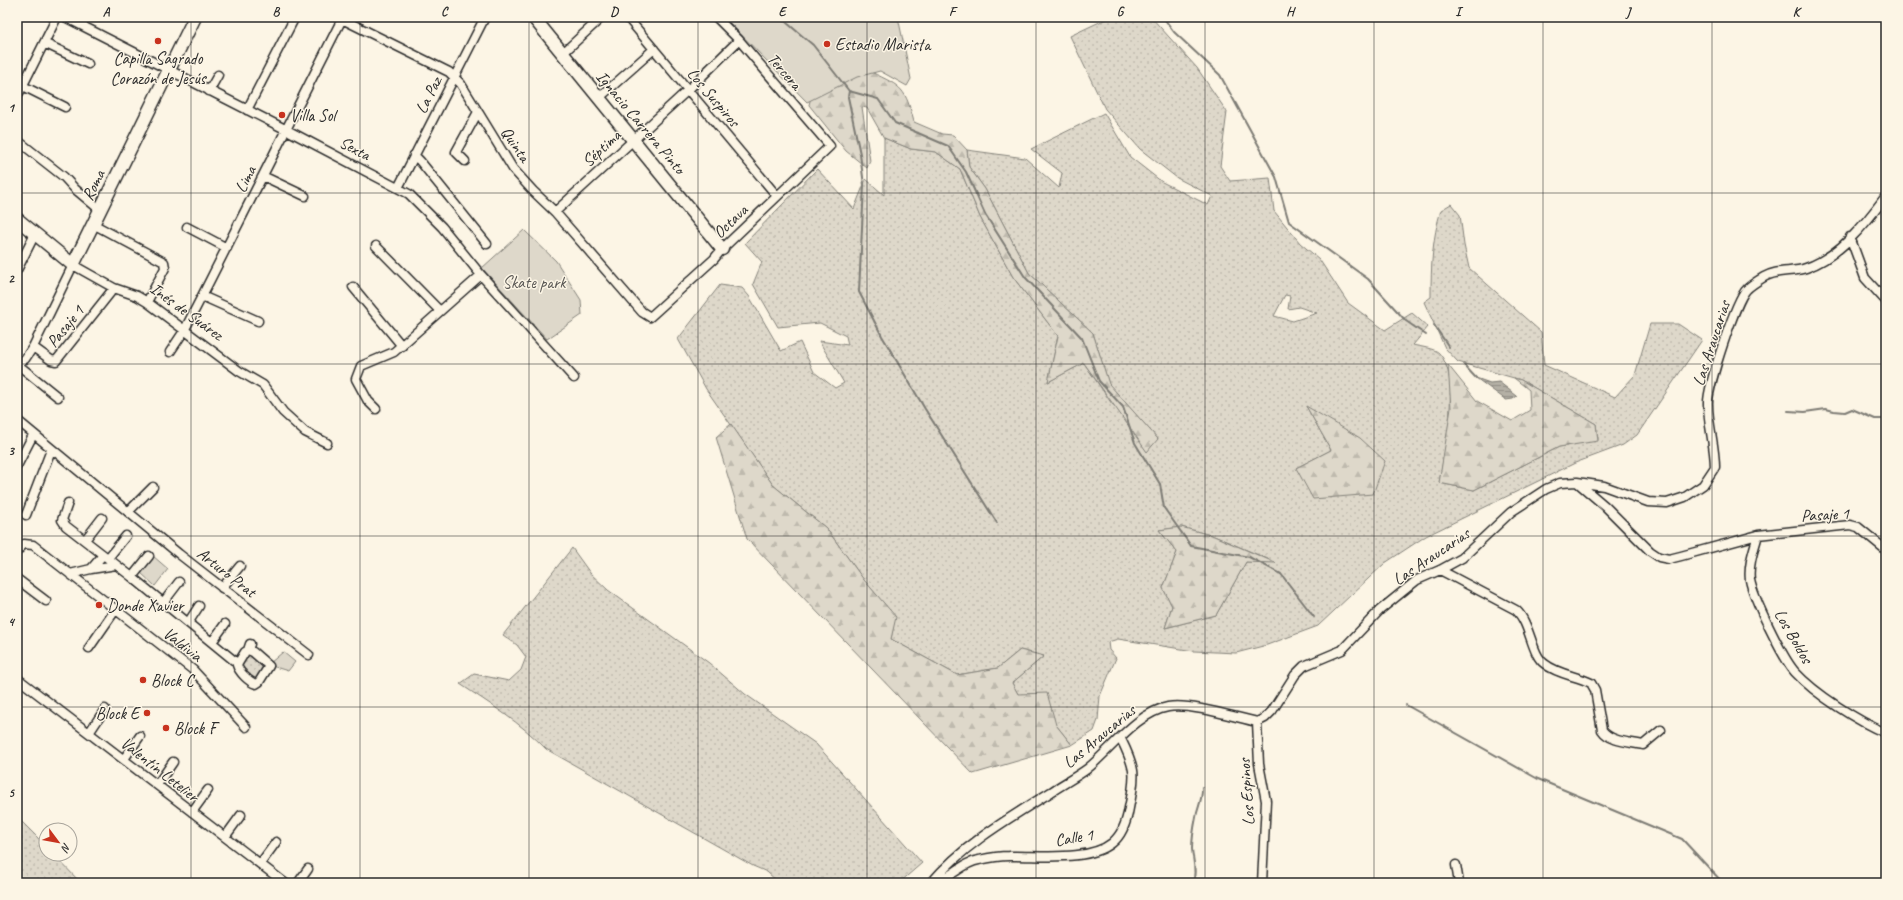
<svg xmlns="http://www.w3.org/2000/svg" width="1903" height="900" viewBox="0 0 1903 900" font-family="Caveat,sans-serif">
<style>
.grass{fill:url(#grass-dots);stroke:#84827a;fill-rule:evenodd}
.forest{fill:url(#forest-firs);stroke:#84827a}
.park{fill:#ded8ca;stroke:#84827a}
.water{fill:url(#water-rules);stroke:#7d7b74}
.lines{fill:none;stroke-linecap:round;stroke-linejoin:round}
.stream{stroke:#7d7b74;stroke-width:2}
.street-casing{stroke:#2b2b2b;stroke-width:11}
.secondary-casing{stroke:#2b2b2b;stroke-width:15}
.street{stroke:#fcf5e5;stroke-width:8}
.secondary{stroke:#fcf5e5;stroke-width:12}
.grid{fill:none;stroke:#2b2b2b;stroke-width:1;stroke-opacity:0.55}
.poi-dot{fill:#c8321e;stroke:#fcf5e5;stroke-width:1.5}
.labels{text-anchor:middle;stroke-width:3;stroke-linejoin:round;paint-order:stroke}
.poi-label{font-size:17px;fill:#2b2b2b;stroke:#fcf5e5;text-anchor:start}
.street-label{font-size:17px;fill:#2b2b2b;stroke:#fcf5e5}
.park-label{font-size:17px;fill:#585653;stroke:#fcf5e5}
.neatline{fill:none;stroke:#2b2b2b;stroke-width:1.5}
.grid-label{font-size:13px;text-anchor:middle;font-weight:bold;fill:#2b2b2b}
</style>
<defs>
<pattern id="grass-dots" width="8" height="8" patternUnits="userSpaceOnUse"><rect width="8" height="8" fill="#ded8ca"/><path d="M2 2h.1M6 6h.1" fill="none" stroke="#bfbaae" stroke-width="1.8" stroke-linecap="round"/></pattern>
<pattern id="forest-firs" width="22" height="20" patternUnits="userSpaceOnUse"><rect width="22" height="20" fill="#ded8ca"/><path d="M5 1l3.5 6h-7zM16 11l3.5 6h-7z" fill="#bfbaae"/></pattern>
<pattern id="water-rules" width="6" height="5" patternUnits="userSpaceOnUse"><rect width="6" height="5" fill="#b4b0a5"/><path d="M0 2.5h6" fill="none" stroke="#938f87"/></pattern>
</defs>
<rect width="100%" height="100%" fill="#fcf5e5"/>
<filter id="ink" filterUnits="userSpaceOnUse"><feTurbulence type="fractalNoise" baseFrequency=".025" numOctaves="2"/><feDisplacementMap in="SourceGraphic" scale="8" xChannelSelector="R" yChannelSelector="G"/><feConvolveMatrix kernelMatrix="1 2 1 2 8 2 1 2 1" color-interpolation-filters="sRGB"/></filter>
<g filter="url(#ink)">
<!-- grass -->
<path class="grass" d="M1110,17H1151L1197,68L1227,112L1220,166L1230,181L1270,178L1274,211L1300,243L1319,259L1348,303L1385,330L1412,313L1428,327L1413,345C1420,347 1434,348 1439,353C1462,377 1444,452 1439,483L1474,490L1559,447L1598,440L1596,424L1521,380L1458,362L1445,348L1424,302L1431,297C1431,267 1432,239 1441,210L1451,204L1460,215L1464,245L1469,268L1541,332L1544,365L1615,397L1635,375L1650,324H1678L1702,340L1637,435L1623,445L1575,463L1426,536L1385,563L1318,626L1267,645L1236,653L1194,651L1118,639L1108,642L1109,650L1116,658L1100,696L1098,720L1094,731L1072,745L1056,725L1018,694L1012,683L1044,656L1020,650L998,668L957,675L891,639L895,617L864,580L826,528L773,485L706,389L678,339L720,285L742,288L749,296L781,351L800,342L814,372L835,388L844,383L819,341L848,345L846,336L820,323L778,327L753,284L762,262L745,243L817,169L854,209L866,179L884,195V138L911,149L936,152L960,169L980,217L1013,277L1058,336L1048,382L1084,363L1112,404L1158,439L1109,385L1093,333L1029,273L985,189L969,167L967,150L1025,158L1059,188L1062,173L1031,149L1104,113L1130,157L1162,182L1208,205L1212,196L1177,178L1140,149L1105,109L1070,36ZM1285,295L1290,296L1288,309L1299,307L1317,313L1293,321L1274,316ZM1306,406L1373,493L1296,468L1331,450ZM1181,527L1214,536L1275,562H1246L1216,615L1165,628L1172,606L1163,588L1177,552L1159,530Z
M572,548L590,573L608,590L709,663L745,694L816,744L922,863L899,883H779L767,872L753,866L546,749C521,723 490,704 460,684L474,674L509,681L521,670L526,657L517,645L503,635Z
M248,654L266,668L255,682L239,666Z
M17,817L46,846V854H53L81,883H17Z"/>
<!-- forest -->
<path class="forest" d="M871,72C903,87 905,88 914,122L942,134L953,135L967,150L969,167L985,189L1029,273L1093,333L1109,384L1158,439L1147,452L1084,363L1048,382L1058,336L1013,277L980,217L960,169L936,152L911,149L884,138L867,108L862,107L870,161L867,168L846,151L809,105L816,75Z
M1448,365L1477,401L1512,421L1530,410L1529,390L1514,378L1521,380L1596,424L1598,441L1559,447L1474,490L1439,483L1451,408Z
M1306,406L1360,438L1385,461L1373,494L1313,499L1296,468L1331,450Z
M731,424L773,485L826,528L864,580L896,617L891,639L957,675L998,668L1020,650L1044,656L1012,683L1018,694L1047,693L1056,725L1072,745L973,774L747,539L716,437Z
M1181,527L1214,536L1276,563L1246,562L1216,615L1165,628L1172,606L1163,588L1177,552L1159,530Z"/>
<!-- park -->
<path class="park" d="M724,17H898L911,79L907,86L880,71L857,77L807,102Z
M524,230L556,261L581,300L582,315L547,339L482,268Z
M153,556L168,569L155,586L140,572Z
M283,652L295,662L288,671L272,666L270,663Z"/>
<!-- water -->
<path class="water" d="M1476,378L1490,383L1499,382L1517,396L1513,399L1506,400Z"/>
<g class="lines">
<!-- stream -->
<path class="stream" d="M780,17L813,45L849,91L878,99L895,123L948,146L966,172L985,214L1025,277L1082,338L1099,381L1123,407L1135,443L1160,484L1164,508L1191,546L1249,557L1281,574L1314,617
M1163,17L1174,32L1220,75L1276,177L1289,222L1368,279L1406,321L1426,335
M849,91L848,97L860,154L864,185L859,292L882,336L925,409L997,523
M1434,325L1449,347
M1464,365L1476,378
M1788,411L1805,412L1826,409L1834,411L1845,412L1852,409L1875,419H1886
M1406,705L1538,779L1682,839L1723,883
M1193,883C1197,872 1193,860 1192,849C1192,839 1194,827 1196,817C1198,806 1203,799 1202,787"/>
<!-- street casing -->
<g class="street-casing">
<path id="street" d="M65,17L287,130L409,194L442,227L481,275L574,378
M338,17L449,72L461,84L513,169L533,191L555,212L642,312L650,317L714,259L722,249L830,146L739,40L716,17
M627,17L777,196
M44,43L88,64
M562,54L602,17
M23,86L65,107
M209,91L218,75
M17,97L57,17
M599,98L654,49
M247,110L295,17
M17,140L64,177L75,189L100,210
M414,155L420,161L487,244
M465,161L456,152L478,112
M263,176L305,196
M398,188L485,17
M555,212L689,89L739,40
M93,224L164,262L165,268L147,302
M187,227L227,248
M1850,237L1865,278L1886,301
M376,246L440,311
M17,270L35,234
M353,287L402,346
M202,296L258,321
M33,347L51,360L56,361L114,288
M170,352L184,331L202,296L343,17
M17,363L25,359L33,347L73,265L114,288L137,296L147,302L239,371L263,385L283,412L305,432L327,443
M17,364L58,397
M376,409L368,401L356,379L361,366L394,352L481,275
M17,420L179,554L309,655
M17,466L33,435
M1578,483L1605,506L1650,551L1659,557L1669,559L1681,556L1758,535L1850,525L1858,527L1886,550
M68,503L62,520L66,526L132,577L237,663
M128,512L153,487
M26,515L51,450
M1758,535C1754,549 1748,565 1750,580C1753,597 1783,659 1795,672C1815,694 1859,722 1886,733
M85,540L102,518
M17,551L24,544L33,545L193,670L246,727
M108,558L126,536
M91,569L116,565
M1440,570L1516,610C1531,624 1531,655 1545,664C1557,674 1577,676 1591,683L1595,690L1602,730C1610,742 1630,742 1643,745L1661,730
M70,574L91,569L103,555
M132,577L149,556
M17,579L46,601
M222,588L240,566
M163,603L179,582
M188,623L199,606
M212,642L225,624
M89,648L116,609
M248,650L253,652L269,666L259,682L256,684C249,682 239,672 237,665L245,652L248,650L250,644
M17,678L285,883
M1257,722L1259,764L1266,801L1262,883
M89,733L105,709
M124,759L140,736
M157,785L173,762
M192,812L208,790
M225,837L241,815
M260,864L276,842
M1456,865L1459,883
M298,883L308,869
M931,883C964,844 1008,819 1051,792C1063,784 1076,777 1087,769C1112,749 1136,713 1168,707C1191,703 1234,717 1257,722L1265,718L1272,711L1295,675L1304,666L1342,650L1380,610L1417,580L1440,570L1462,558L1511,512L1546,489L1560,483L1577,482L1604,486L1648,502L1667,503L1685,497L1703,485L1715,467C1715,446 1708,425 1708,404C1707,388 1736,299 1747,289C1751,285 1759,280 1764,277C1777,269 1792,273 1806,268C1839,257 1866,223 1886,196
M933,883C950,879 963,862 979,860C988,858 999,856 1009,856C1038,855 1089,862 1112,843C1122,835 1127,820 1129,808C1136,775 1136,769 1121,739"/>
</g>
<!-- secondary casing -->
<g class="secondary-casing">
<path id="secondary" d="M533,17L722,249
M17,219L73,265L195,17"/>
</g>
<!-- street -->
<use href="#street" class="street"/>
<!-- secondary -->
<use href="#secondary" class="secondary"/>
</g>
</g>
<!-- grid -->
<path class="grid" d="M191,17V883M360,17V883M529,17V883M698,17V883M867,17V883M1036,17V883M1205,17V883M1374,17V883M1543,17V883M1712,17V883M17,193H1886M17,364H1886M17,536H1886M17,707H1886"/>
<!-- markers -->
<g class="poi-dot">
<circle cx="158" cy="41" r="4"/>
<circle cx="827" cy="44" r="4"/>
<circle cx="282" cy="115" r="4"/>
<circle cx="99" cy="605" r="4"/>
<circle cx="143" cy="680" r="4"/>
<circle cx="147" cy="713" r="4"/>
<circle cx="166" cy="728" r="4"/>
</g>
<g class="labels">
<!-- poi labels -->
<g class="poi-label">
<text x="835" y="50">Estadio Marista</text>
<text x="158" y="64" text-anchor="middle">Capilla Sagrado<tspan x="158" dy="20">Corazón de Jesús</tspan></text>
<text x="290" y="121">Villa Sol</text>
<text x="107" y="611">Donde Xavier</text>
<text x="151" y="686">Block C</text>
<text x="139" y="719" text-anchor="end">Block E</text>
<text x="174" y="734">Block F</text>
</g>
<!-- street labels -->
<g class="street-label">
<text transform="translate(785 71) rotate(49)" y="6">Tercera</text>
<text transform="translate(428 95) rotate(-63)" y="6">La Paz</text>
<text transform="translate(714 97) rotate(50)" y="6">Los Suspiros</text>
<text transform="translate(641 122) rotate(50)" y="6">Ignacio Carrera Pinto</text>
<text transform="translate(516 144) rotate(56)" y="6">Quinta</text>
<text transform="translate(355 148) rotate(28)" y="6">Sexta</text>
<text transform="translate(601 148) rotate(-43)" y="6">Séptima</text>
<text transform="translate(245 179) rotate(-63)" y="6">Lima</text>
<text transform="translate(93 185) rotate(-64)" y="6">Roma</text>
<text transform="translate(730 221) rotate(-44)" y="6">Octava</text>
<text transform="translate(187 311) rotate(36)" y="6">Inés de Suárez</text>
<text transform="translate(65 326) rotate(-51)" y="6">Pasaje 1</text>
<text transform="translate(1711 343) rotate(-72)" y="6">Las Araucarias</text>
<text transform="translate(1825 514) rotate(-3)" y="6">Pasaje 1</text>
<text transform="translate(1431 556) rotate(-34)" y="6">Las Araucarias</text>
<text transform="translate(227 572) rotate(38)" y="6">Arturo Prat</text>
<text transform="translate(1794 636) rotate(60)" y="6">Los Boldos</text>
<text transform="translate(183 644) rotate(38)" y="6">Valdivia</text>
<text transform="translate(1099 736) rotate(-40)" y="6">Las Araucarias</text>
<text transform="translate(160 769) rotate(38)" y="6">Valentín Letelier</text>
<text transform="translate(1246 792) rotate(-94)" y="6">Los Espinos</text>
<text transform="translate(1074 837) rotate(-9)" y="6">Calle 1</text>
</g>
<!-- park labels -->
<g class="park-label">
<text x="534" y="288">Skate park</text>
</g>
</g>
<!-- margin -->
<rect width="1903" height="900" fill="none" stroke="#fcf5e5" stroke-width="44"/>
<!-- north arrow -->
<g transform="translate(58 842) rotate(122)"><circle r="19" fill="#fcf5e5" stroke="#a8a49b"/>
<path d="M0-3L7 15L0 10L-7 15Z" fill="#c8321e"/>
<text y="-6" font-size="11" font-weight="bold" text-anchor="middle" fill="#2b2b2b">N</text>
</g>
<rect x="22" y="22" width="1859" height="856" class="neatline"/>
<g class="grid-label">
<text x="106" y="16">A</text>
<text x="276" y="16">B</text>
<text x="444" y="16">C</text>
<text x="614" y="16">D</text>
<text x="782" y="16">E</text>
<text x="952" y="16">F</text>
<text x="1120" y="16">G</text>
<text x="1290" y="16">H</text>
<text x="1458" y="16">I</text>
<text x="1628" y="16">J</text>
<text x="1796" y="16">K</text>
<text x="11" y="112">1</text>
<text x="11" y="283">2</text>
<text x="11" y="455">3</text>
<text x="11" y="626">4</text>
<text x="11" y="797">5</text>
</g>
</svg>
